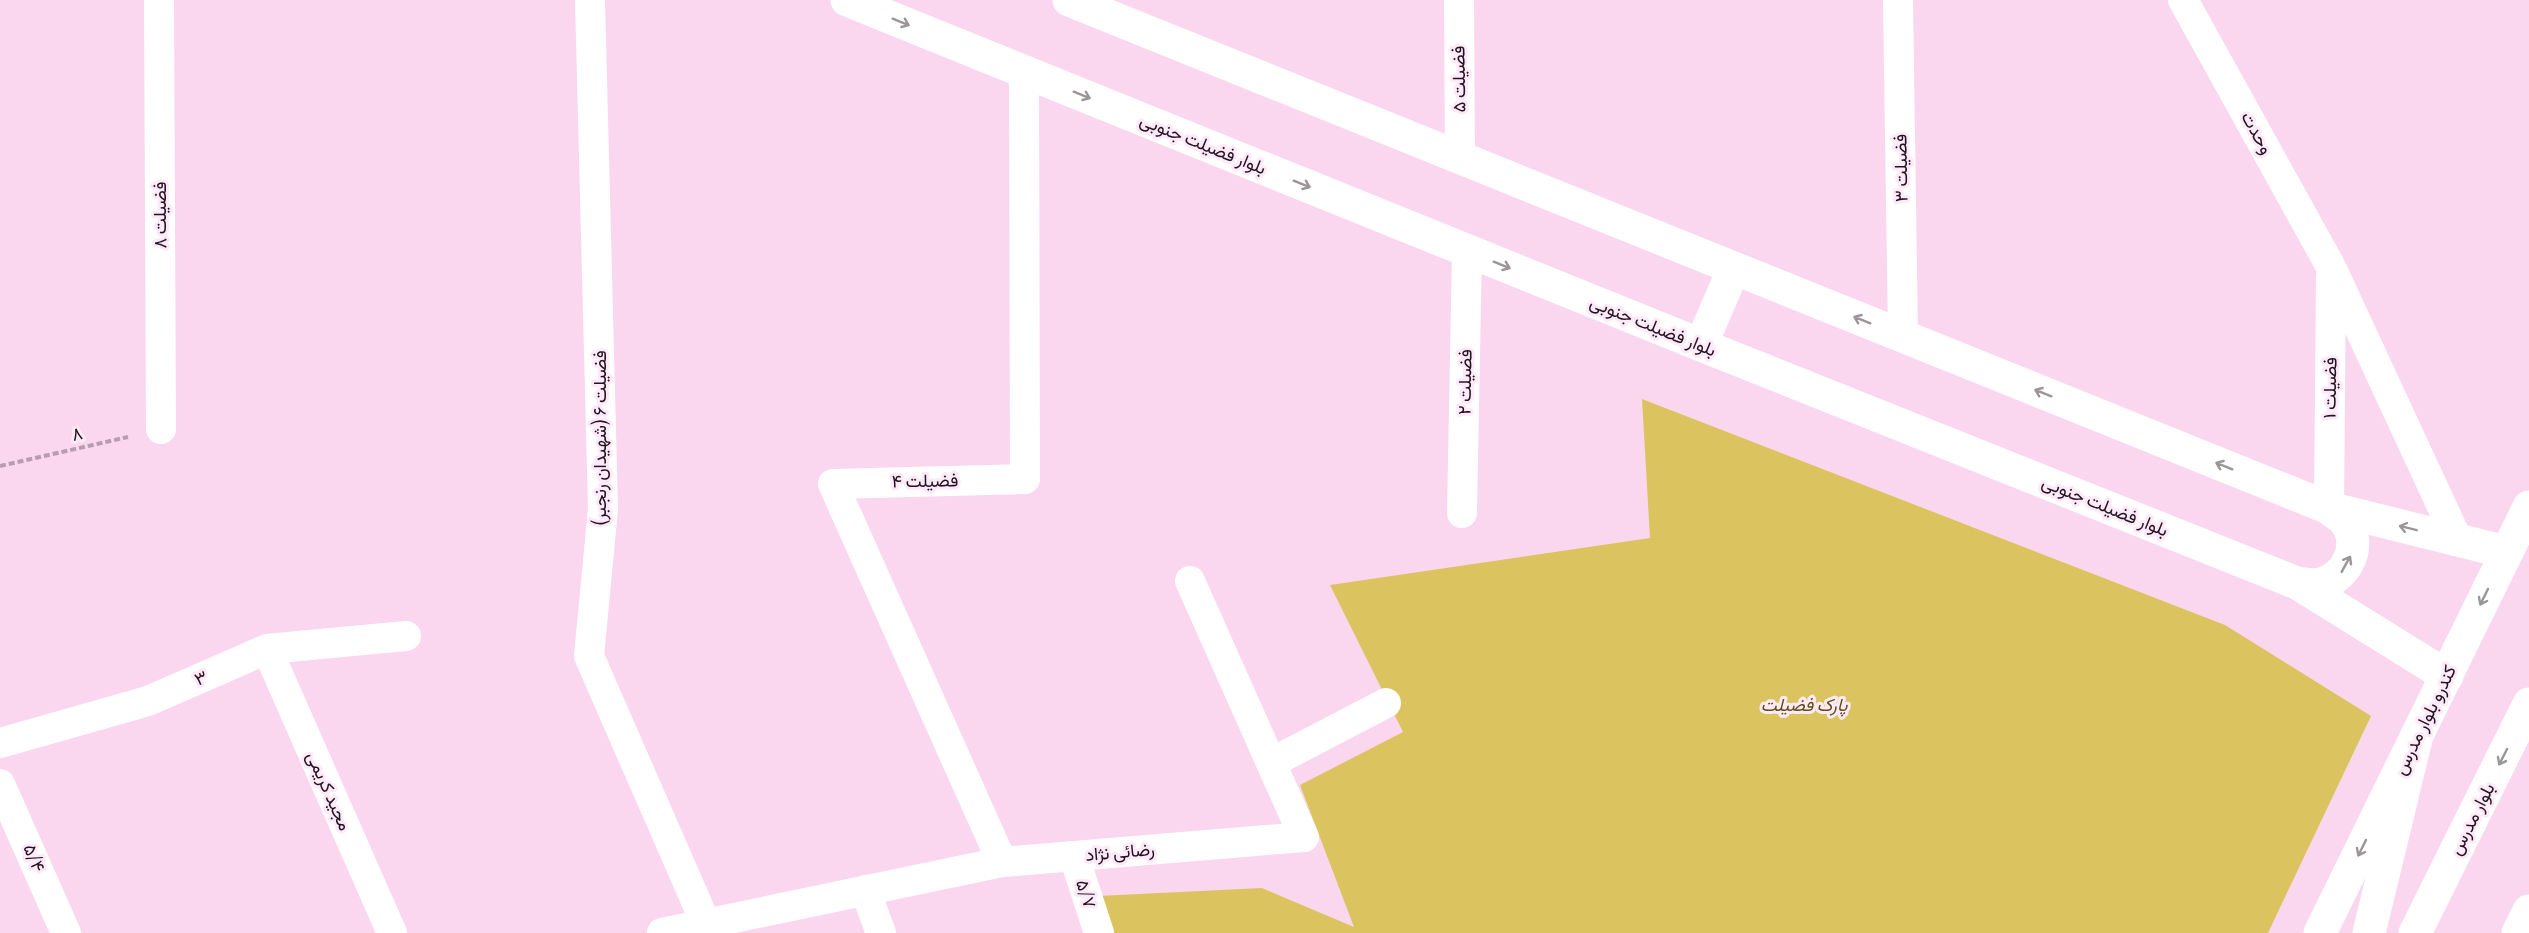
<svg xmlns="http://www.w3.org/2000/svg" width="2529" height="933" viewBox="0 0 2529 933" font-family="Literata,Vazirmatn,serif">
<style>
.green{fill:#dbc45f}
.lines{fill:none;stroke-linecap:round;stroke-linejoin:round}
.path{stroke:#b89cb0;stroke-width:4;stroke-dasharray:6 3;stroke-linecap:butt}
.minor{stroke:#fff;stroke-width:30}
.secondary{stroke:#fff;stroke-width:33}
.primary{stroke:#fff;stroke-width:33}
.oneway{stroke:#9b9599}
.labels{text-anchor:middle;stroke-width:6;stroke-linejoin:round;paint-order:stroke}
.street-label{font-size:18px;fill:#20141d;stroke:#fee9f8}
.park-label{font-size:18px;font-style:italic;fill:#5e5114;stroke:#fee9f8}
</style>
<rect width="100%" height="100%" fill="#fad7ef"/>
<!-- green -->
<path class="green" d="M1642,399L2225,625L2371,716L2268,933H1112L1098,896L1262,888L1354,927L1300,785L1403,732L1330,585L1650,538Z"/>
<g class="lines">
<!-- path -->
<path class="path" d="M0,466L128,437"/>
<!-- minor -->
<path class="minor" d="M159,0L161,429
M590,0L603,509L589,656L706,924
M1459,0L1460,158
M1898,0L1903,336
M2183,0L2331,267L2458,541
M2329,508L2331,276
M1462,513L1467,251
M267,649L392,933
M0,743L148,701L267,649L406,636
M1271,763L1386,703
M0,784L66,933
M1074,856L1099,933
M1002,862L833,484L1025,479L1024,71
M865,890L881,933
M662,933L1002,862L1304,837L1190,581"/>
<!-- secondary -->
<path class="secondary" d="M2320,933L2529,507"/>
<!-- primary -->
<path class="primary" d="M847,0L1701,345L2297,583L2447,676
M1069,0L2329,508L2506,552
M1701,345L1734,268
M2297,583C2305,584 2314,586 2321,584C2347,577 2364,544 2344,520C2340,516 2333,512 2329,508
M2369,933L2416,739
M2415,933L2529,704
M2518,933L2529,911"/>
</g>
<!-- one-way arrows -->
<defs><path id="oneway-shaft" d="M-6 0H5M1.5-3L5.5 0L1.5 3" fill="none" stroke-width="1.6" stroke-linecap="round" stroke-linejoin="round" transform="scale(1.5)"/></defs>
<g class="oneway">
<use href="#oneway-shaft" transform="translate(901 22) rotate(22)"/>
<use href="#oneway-shaft" transform="translate(1082 95) rotate(22)"/>
<use href="#oneway-shaft" transform="translate(1302 184) rotate(22)"/>
<use href="#oneway-shaft" transform="translate(1502 265) rotate(22)"/>
<use href="#oneway-shaft" transform="translate(1862 320) rotate(-158)"/>
<use href="#oneway-shaft" transform="translate(2043 393) rotate(-158)"/>
<use href="#oneway-shaft" transform="translate(2224 466) rotate(-158)"/>
<use href="#oneway-shaft" transform="translate(2408 528) rotate(-166)"/>
<use href="#oneway-shaft" transform="translate(2346 564) rotate(-61)"/>
<use href="#oneway-shaft" transform="translate(2484 597) rotate(116)"/>
<use href="#oneway-shaft" transform="translate(2503 757) rotate(117)"/>
<use href="#oneway-shaft" transform="translate(2362 848) rotate(116)"/>
</g>
<g class="labels">
<!-- street labels -->
<g class="street-label">
<text transform="translate(1459 79) rotate(-91)" y="6">فضیلت ۵</text>
<text transform="translate(2257 133) rotate(61)" y="6">وحدت</text>
<text transform="translate(1203 144) rotate(22)" y="6">بلوار فضیلت جنوبی</text>
<text transform="translate(1901 168) rotate(-91)" y="6">فضیلت ۳</text>
<text transform="translate(160 215) rotate(-90)" y="6">فضیلت ۸</text>
<text transform="translate(1653 326) rotate(22)" y="6">بلوار فضیلت جنوبی</text>
<text transform="translate(1465 382) rotate(-89)" y="6">فضیلت ۲</text>
<text transform="translate(2330 388) rotate(-89)" y="6">فضیلت ۱</text>
<text transform="translate(77 434) rotate(-13)" y="6">۸</text>
<text transform="translate(600 438) rotate(-90)" y="6">فضیلت ۶ (شهیدان رنجبر)</text>
<text transform="translate(925 481) rotate(-1)" y="6">فضیلت ۴</text>
<text transform="translate(2105 506) rotate(22)" y="6">بلوار فضیلت جنوبی</text>
<text transform="translate(201 678) rotate(-24)" y="6">۳</text>
<text transform="translate(2425 720) rotate(-64)" y="6">کندرو بلوار مدرس</text>
<text transform="translate(329 791) rotate(66)" y="6">مجید کریمی</text>
<text transform="translate(2472 819) rotate(-63)" y="6">بلوار مدرس</text>
<text transform="translate(1120 852) rotate(-5)" y="6">رضائی نژاد</text>
<text transform="translate(34 858) rotate(67)" y="6">۵/۴</text>
<text transform="translate(1086 894) rotate(72)" y="6">۵/۷</text>
</g>
<!-- park labels -->
<g class="park-label">
<text x="1804" y="711">پارک فضیلت</text>
</g>
</g>
</svg>
